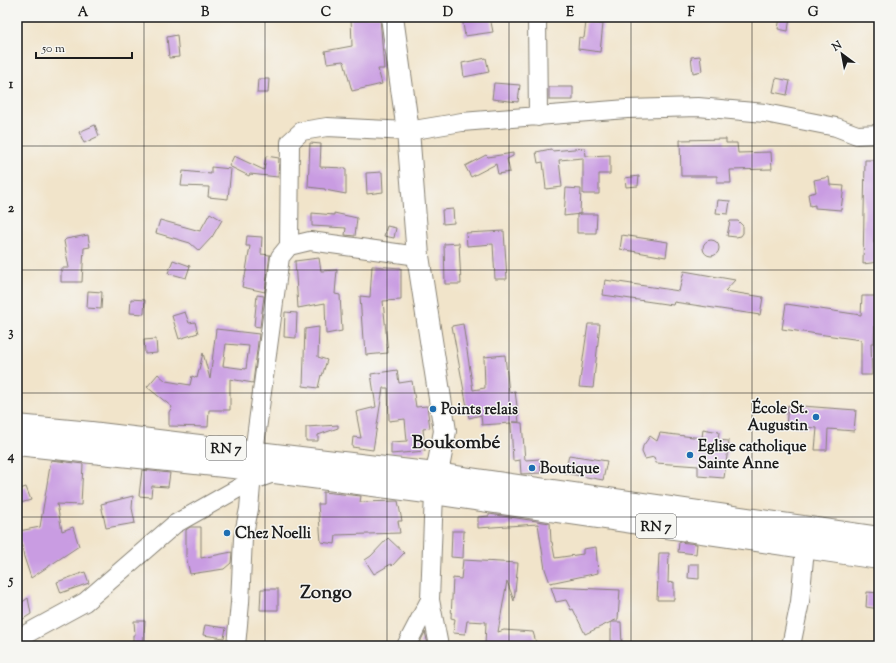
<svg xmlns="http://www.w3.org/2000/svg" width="896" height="663" viewBox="0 0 896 663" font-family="'Sorts Mill Goudy',serif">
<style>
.building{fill:#c99ce2;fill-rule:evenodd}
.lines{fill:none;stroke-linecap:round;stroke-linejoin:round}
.minor-casing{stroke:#868073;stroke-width:20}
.major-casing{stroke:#868073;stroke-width:24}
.minor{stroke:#fff;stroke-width:18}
.major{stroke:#fff;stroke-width:22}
.grid{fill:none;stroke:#1c1c1c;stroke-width:1;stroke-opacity:0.55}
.poi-dot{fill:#1f6fb2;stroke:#f6f6f2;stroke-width:1.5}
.labels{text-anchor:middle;stroke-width:3;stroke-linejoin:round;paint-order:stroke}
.shield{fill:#f6f6f2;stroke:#5d5d5c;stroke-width:1}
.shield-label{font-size:14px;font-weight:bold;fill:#1c1c1c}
.poi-label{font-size:15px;font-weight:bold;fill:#1c1c1c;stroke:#f6f6f2;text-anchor:start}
.district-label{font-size:19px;font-weight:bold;fill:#1c1c1c;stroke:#f6f6f2}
.neatline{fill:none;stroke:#1c1c1c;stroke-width:1.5}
.grid-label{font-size:13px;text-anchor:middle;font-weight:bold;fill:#1c1c1c}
</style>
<rect width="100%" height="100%" fill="#f6f6f2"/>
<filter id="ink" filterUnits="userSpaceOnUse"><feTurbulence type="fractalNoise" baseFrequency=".025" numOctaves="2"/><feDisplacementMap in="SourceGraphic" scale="8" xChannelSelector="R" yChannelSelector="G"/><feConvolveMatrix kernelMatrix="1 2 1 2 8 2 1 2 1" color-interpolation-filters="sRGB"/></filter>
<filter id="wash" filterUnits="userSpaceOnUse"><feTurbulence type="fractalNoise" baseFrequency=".012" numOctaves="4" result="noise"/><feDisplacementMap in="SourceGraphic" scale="16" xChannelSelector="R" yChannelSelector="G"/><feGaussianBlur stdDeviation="0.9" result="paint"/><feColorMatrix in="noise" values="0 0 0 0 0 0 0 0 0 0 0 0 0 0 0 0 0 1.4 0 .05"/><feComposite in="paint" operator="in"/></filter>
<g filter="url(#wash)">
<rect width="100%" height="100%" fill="#f1e4ca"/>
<g id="blocks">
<!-- building -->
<path class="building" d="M351,17H380L384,69H378L382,84L352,91L344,62L343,61L327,63L325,51L352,46Z
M462,17H490L493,32L465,36Z
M780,17H790L788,31L778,29Z
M586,22L603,24L600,52L578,49L579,37L584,38Z
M177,35L179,57L169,58L167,37Z
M700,56L702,71L693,73L691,57Z
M486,58L489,72L464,77L462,63Z
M776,78L790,81L787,95L773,92Z
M258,79H269L268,93H257Z
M494,83L520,85L518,102L492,99Z
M549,87H573V100H549Z
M95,125L99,136L84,143L79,132Z
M726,139V143H737L738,153L771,152L772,169L730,170L731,183H717V176H681L680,140Z
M310,143L321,144L320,167L346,168V194L325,190V189L308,187Z
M585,148L586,156L610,155V174H599V194H583V158L559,160L562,187L546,189L543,162L538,163L536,152L551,149L552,151Z
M513,153V156L507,159L510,172L498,174L496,164L471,177L465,166L486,155L488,157Z
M234,156L264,170L266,156L279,158L278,177L250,174L249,176L229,166Z
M865,160H879L874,243L879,242V262L863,264Z
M211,167L231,169L228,199L208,197L209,187L181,186L183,171L211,174Z
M382,172L383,192L367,194L366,173Z
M639,176L638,186L626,187L625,178Z
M829,177L830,185L844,186L841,210L815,208V205L810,206L808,194L816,192L814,180Z
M566,188L581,189L580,214L564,216Z
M718,200L730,201L728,214L716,213Z
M453,209L454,223L443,224L442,210Z
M210,213L222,220L212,237L199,251L190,243L156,233L160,220L200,231Z
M312,213L334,215V213L357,218L355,236L345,235L346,228L312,226Z
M577,214H597L596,233H577Z
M730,221H738L743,226V233L741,236L736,237L727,236Z
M387,226L396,228L394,238L384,236Z
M504,231L507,279H495L493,244L467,246L466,233Z
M88,235L90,247L84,248L82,282H61V268H69L64,241L66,239Z
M622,235L668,242L666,257L620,249Z
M247,236L262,237L261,254L270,255L265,292L242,287L244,277H245L250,246H246Z
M703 248a8 8 0 1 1 16 0a8 8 0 1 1-16 0Z
M459,243L461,284H445L444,244Z
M319,258L321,271L337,270L335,294L340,295L342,331L326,334L325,303L298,308L295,261Z
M173,260L190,266L186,278L168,273Z
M372,266L401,268V300L383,301L388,353L366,355L365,340H363L360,296L370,297Z
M684,271L735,280L725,291L763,297L760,315L674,302L673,305L603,295L605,280L679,291Z
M88,291L102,292L101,309L87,308Z
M257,295L264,296L260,327L254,326Z
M862,296H876L874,343H871L872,375H861V340L782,329L786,304L861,315Z
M131,299L145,300L144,314L130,313Z
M185,312L189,323L195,322L198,333L179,339L172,316Z
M285,312L297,313L296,338L284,337Z
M463,324L473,390L485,388L484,357L505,355L509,392L515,391L519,422H513L522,423L525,460L540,459L541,473L521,474L520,460L513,461L511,423L482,425L481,415L469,418L452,326Z
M588,324H600L593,388L579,387Z
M319,327L318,357L327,360L322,376L321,375L318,388L303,386L305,329Z
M216,329L259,334L253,383L230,379V410H209L208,427L169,426V412L172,407L147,387L158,374L166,381L190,385L192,376L197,378L203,353L210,379ZM226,344L249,346L246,369L223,366Z
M156,339L157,353L145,354L144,340Z
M397,370L399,383L412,381L416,407L427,406L430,428L423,429L425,451L391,454V442L407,441L405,419L389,421L388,388H383L373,450L352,447L353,437L361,438L356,412L376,407L371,374Z
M788,405L856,410L854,431L828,429L827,450H815L817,428L786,426Z
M338,425V428L318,435V441H306V427Z
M703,429L719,432L718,440L729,441L724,478L698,476V466L656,463L654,457L645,459L642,452L643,446L650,436L657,441L660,433L702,438Z
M569,455L607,461L603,480L565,473Z
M51,460L83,464L81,505L57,504L62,531L73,527L79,546L31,578L24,557L19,531L40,527Z
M142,470L170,473L168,487L152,486L151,497L139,496Z
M26,487L31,500L17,504V490Z
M323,492L361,496L360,502L398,501L402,521H398L400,533L336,535L335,544L321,542L318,504H323Z
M133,496L132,508L135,523L106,528L101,504Z
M489,514L550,523L551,542H552L555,558L583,554V549L596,547L598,573L550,583L545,569L538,524L478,528V517L489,516Z
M190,527H201V558L232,552L231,563L224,569L190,574L186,556V530Z
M452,531H464L463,558L451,557Z
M388,538L404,553L392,566L391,564L374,574L365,560L371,556Z
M679,542L697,544L696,554L678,552Z
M659,553H669L668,583L674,582V600H657Z
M463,560L518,563L514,601L507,581L498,632L504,630L533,632L536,642L526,646H485L486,622L467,621L465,634L453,633L455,619L451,618L453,578L461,579Z
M689,564H699V579L688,578Z
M85,572L89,583L61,593L57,582Z
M551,587L620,590L618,619L611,622H621L622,646H611V622L585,634L573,609L571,610L566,600L556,602Z
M261,589H278V610H260Z
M867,592L879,593V609L866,607Z
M28,598L31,614L17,623V606Z
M134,621H145L143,646H133V635H135Z
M205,625L226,628L224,638L203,635Z
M425,632L428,644H419Z"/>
</g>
</g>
<g filter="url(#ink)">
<use href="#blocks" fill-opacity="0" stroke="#868073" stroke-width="1"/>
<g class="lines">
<!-- minor casing -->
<g class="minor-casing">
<path id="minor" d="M537,17L538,117
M289,246L290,142L302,131L327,127L408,131L462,122L627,109L698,107L765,113L836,127L857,135L879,134
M254,452L280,257L289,246L310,241L418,256
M430,600L439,646
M17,639L85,602L175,524L251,481L276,472
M236,646L240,603L243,538L249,509L252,474
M406,646L430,600L434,493
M791,646L800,602L805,548"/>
</g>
<!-- major casing -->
<g class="major-casing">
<path id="major" d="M392,17L408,131L418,256L445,431L434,489
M17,426L91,433L435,474L879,538
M17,444L252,469L434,493L879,558"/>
</g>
<!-- minor -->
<use href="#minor" class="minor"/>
<!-- major -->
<use href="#major" class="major"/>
</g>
</g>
<!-- grid -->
<path class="grid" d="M144,17V646M265,17V646M387,17V646M509,17V646M631,17V646M752,17V646M17,146H879M17,270H879M17,393H879M17,517H879"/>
<!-- markers -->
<g class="poi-dot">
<circle cx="433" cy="409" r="4"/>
<circle cx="816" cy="417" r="4"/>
<circle cx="690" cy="455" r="4"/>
<circle cx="532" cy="468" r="4"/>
<circle cx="227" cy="533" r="4"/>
</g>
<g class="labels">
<!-- shield labels -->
<g class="shield">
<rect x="206" y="436" width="40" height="24" rx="3"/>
<rect x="636" y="514" width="40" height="24" rx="3"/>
</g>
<g class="shield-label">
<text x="226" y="453">RN 7</text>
<text x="656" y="531">RN 7</text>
</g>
<!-- poi labels -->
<g class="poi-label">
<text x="808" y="413" text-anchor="end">École St.<tspan x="808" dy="17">Augustin</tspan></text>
<text x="441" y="414">Points relais</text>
<text x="698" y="451">Eglise catholique<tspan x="698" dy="17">Sainte Anne</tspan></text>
<text x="540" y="473">Boutique</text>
<text x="235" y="538">Chez Noelli</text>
</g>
<!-- district labels -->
<g class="district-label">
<text x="456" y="448">Boukombé</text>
<text x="326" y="598">Zongo</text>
</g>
</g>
<!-- margin -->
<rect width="896" height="663" fill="none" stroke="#f6f6f2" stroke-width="44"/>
<!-- north arrow -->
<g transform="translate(842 54) rotate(328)" stroke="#f6f6f2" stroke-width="3" paint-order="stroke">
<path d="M0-3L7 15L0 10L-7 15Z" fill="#1c1c1c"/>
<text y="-6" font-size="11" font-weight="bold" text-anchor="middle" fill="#1c1c1c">N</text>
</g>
<!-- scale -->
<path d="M36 52v6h96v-6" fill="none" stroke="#1c1c1c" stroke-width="2"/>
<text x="42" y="52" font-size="12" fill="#1c1c1c" stroke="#f6f6f2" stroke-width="3" paint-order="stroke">50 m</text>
<rect x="22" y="22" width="852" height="619" class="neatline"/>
<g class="grid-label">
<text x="83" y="16">A</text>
<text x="205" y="16">B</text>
<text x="326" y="16">C</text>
<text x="448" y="16">D</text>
<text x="570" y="16">E</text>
<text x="691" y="16">F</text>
<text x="813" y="16">G</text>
<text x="11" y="88">1</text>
<text x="11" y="212">2</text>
<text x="11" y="336">3</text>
<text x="11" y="460">4</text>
<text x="11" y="584">5</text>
</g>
</svg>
